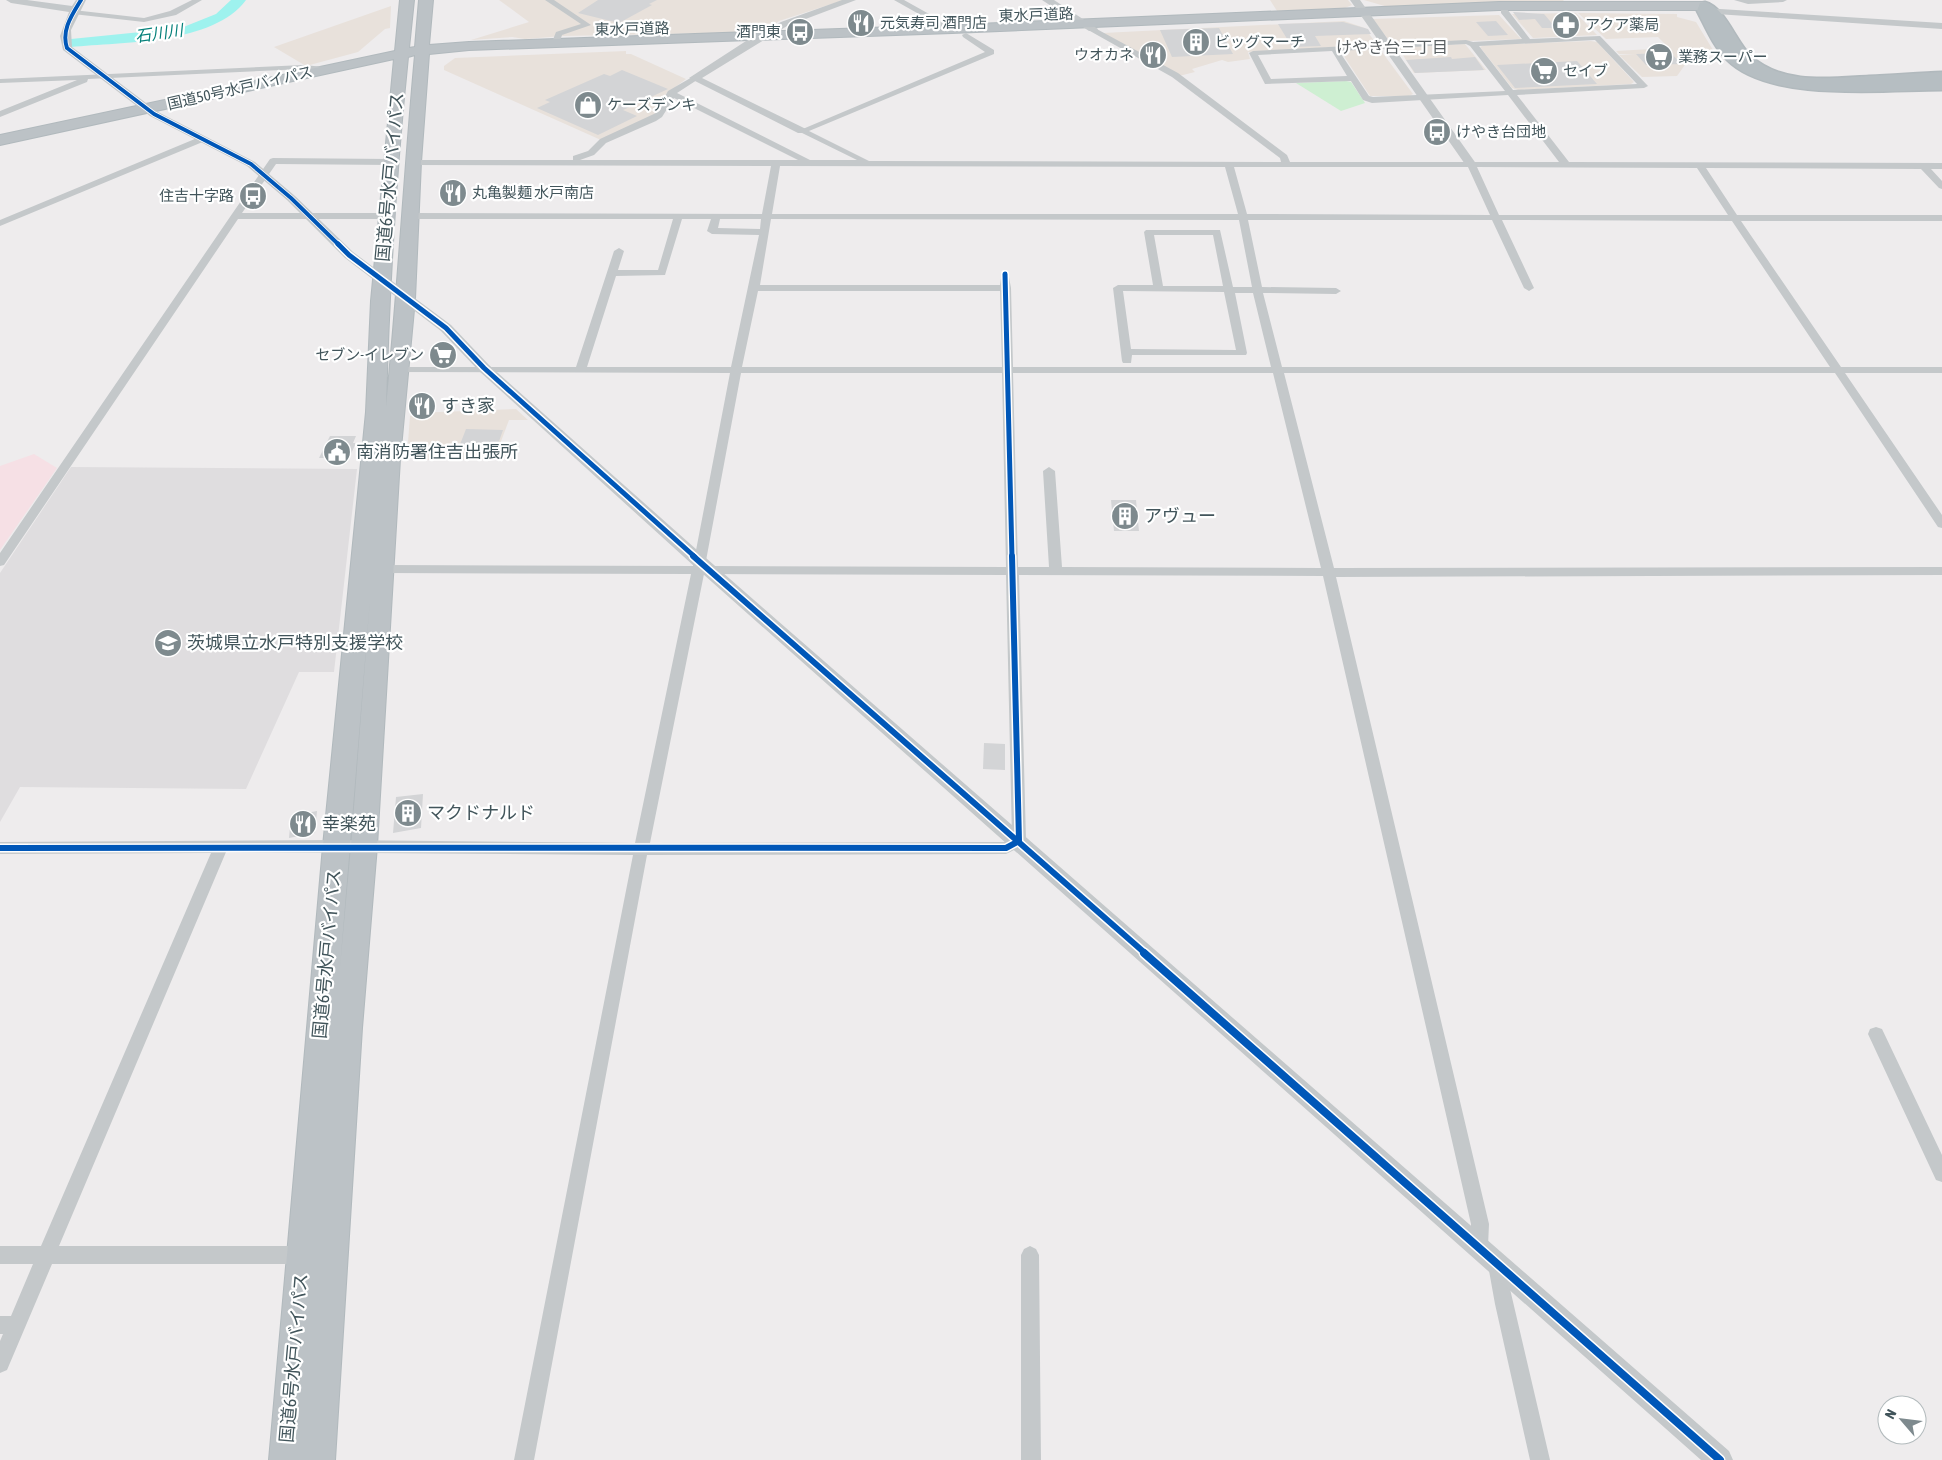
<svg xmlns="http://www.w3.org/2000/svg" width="1942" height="1460" viewBox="0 0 1942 1460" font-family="'Asap Condensed','Noto Sans JP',sans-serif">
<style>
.commercial{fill:#e8e1db}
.education{fill:#dfdddf}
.medical{fill:#f6e0e5}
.green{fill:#ceefd2}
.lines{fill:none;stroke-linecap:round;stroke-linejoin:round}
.river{fill:#9ef2ee;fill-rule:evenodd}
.building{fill:#d3d4d6}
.trunk-casing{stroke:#b1b9bd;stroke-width:2}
.motorway-casing{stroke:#b1b9bd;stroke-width:3}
.minor{fill:#c4c8ca;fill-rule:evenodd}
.tertiary{fill:#c4c8ca;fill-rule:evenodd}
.trunk{fill:#bcc2c6;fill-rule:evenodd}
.motorway{fill:#b6bec2;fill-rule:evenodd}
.cycleway-far3-casing{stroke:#fff;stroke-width:5.5}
.cycleway-far2-casing{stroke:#fff;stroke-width:8}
.cycleway-far1-casing{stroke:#fff;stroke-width:9}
.cycleway-casing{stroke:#fff;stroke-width:11}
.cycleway-far3{stroke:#0057b8;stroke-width:4}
.cycleway-far2{stroke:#0057b8;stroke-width:5}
.cycleway-far1{stroke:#0057b8;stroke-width:6}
.cycleway{stroke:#0057b8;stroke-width:8}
.labels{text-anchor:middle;stroke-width:4.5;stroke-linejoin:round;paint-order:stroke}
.far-street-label{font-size:15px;fill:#42555b;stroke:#fff}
.far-poi-label{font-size:15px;fill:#42555b;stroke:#fff;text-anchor:start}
.far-water-label{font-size:16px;font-style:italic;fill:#05807a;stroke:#fff}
.far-neighbourhood-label{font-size:16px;fill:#585e61;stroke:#fff}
.street-label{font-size:18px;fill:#42555b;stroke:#fff}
.poi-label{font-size:18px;fill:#42555b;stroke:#fff;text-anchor:start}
</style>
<rect width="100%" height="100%" fill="#eeeced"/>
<!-- commercial -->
<path class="commercial" d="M499,0H844L779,21L765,32L563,36L525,39L512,37L471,40L529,22Z
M1270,0H1348L1352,5L1345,8L1277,11Z
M1364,0H1563L1564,1L1388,7Z
M391,6L390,28L385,29L358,52L306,66L274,47Z
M1576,13L1597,35L1533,38L1512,14Z
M1578,13L1677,14V17L1696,22L1713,50L1695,51L1677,76L1642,77L1619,55L1635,54H1619L1616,51L1669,48L1658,37L1606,39Z
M1499,15L1521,39L1392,44L1372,19Z
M1344,21L1365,28L1377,45L1248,52L1250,59L1228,62L1222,60L1192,69L1195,72L1179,76L1103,33Z
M1591,41L1597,42L1634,82L1631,84L1518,90L1512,88L1480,47L1484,45Z
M1465,44L1486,70L1414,73L1398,47Z
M1379,48L1413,94L1409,96H1370L1340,50Z
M626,51V54H631L686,79L666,94L657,113L601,140L444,70V66L455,58Z
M516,409L528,420H509L494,460H417V455L407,456L410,416L414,415L415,413Z"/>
<!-- education -->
<path class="education" d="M71,467L357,469L334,672H299L246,789L20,787L0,822V573Z"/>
<!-- medical -->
<path class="medical" d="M34,454L57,468L0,550V466Z"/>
<!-- green -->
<path class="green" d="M1346,81L1351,82L1365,103L1341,111L1296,83Z"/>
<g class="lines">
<!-- river -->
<path class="river" d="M231,0H246C214,44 122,42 71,47L66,46L64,43L66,40L71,39L181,28L216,14Z"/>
</g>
<!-- building -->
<path class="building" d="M598,0H657L649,4L652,5L619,23L578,13Z
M1513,12L1544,14L1556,28H1542L1535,19L1519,20Z
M1496,21L1508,35L1488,36L1476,22Z
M1343,22L1368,29L1371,34L1315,36L1321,46L1292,47L1278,24Z
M1219,28L1233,54L1172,57L1160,30Z
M1671,53L1681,64L1646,65L1636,54Z
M1451,57L1452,59L1475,57L1484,70L1415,73L1406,60Z
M1577,61L1597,84L1515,88L1497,65Z
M622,70L668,89L623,110L637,116L598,135L537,108L550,102L545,100L604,74L610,76Z
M452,347V364L437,365V362H434L435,349Z
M466,429L503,430L496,450H460L461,447H459Z
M330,436H356L353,443H356L349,458H319Z
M1111,500H1136L1139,531H1114Z
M984,743L1005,744V770L983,769Z
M423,794L421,828L393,833L396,797Z
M317,811L315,833L289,838L291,816Z"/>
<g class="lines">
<!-- trunk casing -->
<g class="trunk-casing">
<path id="trunk" d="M400,0H414L409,48L415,47L419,0H433L429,45L469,42L952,25L1499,2H1705L1712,6L1705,10H1499L952,33L469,50L429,54L421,162L415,299L400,459L377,846L362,1028L335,1460H269L323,846L366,412L371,301L394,59L0,145V135L395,51ZM415,55C404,173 398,290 386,407C389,290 396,173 408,57ZM370,599L351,846L340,967Z"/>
</g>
<!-- motorway casing -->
<g class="motorway-casing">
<path id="motorway" d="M1705,2C1725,7 1736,42 1751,56C1783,85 1830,78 1869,76C1893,75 1918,73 1942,72V90C1884,90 1770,103 1727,60C1713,46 1706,28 1697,11L1700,3Z"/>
</g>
<!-- minor -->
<path class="minor" d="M192,0H202L176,15L144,22L73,14L69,12L73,10L144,18L170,11Z
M545,0H554L591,25L562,35L559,44H553L552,42L556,32L581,24Z
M894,0H904L956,29L949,31Z
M1734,0H1787L1783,2L1748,4Z
M1501,9H1507L1530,39L1600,36L1648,86L1644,88L1517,95L1569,162L1942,163V169H1931L1942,181V189L1939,188L1921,169L1706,168L1737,215H1942V221H1741L1841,367H1942V373H1845L1942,515V528L1938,527L1835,373H1284L1334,568L1942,567V575L1336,577L1489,1224L1488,1246L1485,1252L1479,1255L1473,1252L1470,1246L1471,1224L1323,576L1019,575L1026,841L1024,845L1006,854L647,855L534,1460H514L633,855L226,852L59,1246H303L309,1249L312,1255L309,1261L303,1264H52L7,1370L0,1373V1341L3,1334H0V1316H11L33,1264H0V1246H41L211,853L0,854V842L336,840L635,843L691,574L383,573L377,569L383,565L693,566L730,373L394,372L393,370L398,367H576L614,251L619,248L624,251L618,270H658L673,219H410L405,216L410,213L762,214L771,166L413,165L410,164V160H573V156L588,151L600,139L656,113L668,91L694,76L698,78L697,80L677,93L810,160H857L798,131L985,52L963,37L962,35L966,33L994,50V54L809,131L869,161L1281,162L1280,158L1172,77L1090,31L1089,29L1093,27L1178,73L1287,155L1290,162H1559L1508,95L1372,103L1363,100L1351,81L1265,84L1249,53L1253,51L1466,40L1473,42L1522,39L1501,13ZM1595,40L1637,84L1513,90L1479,46ZM1466,44L1470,46L1505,91L1373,97L1369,96L1339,51ZM1332,51L1347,76L1271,79L1258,55ZM674,98L798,160H580L594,155L606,143L656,121L662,117ZM780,166L1225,167L1238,214H772ZM1234,167H1468L1490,215L1247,214ZM1477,167L1697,168L1728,215H1499ZM682,219H711L707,231L712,234L759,235L731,367H587L616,276L665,275ZM720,219H761L760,229L718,228ZM771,219L1239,220L1252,287H1233L1220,230H1146L1144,232L1153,285H1118L1113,288L1122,361L1123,363H1131L1132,355H1246L1247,353L1235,293H1253L1271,367H1013L1011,288L1008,272H1002L1000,285H760ZM1248,220H1492L1524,288L1529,291L1534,288L1502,220L1732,221L1830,367H1282L1263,293L1336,294L1341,291L1336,288L1262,287ZM1154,235H1213L1223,286H1163ZM758,291H1000L1002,367H742ZM1123,291L1224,292L1236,350L1131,349ZM741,373H1002L1006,567L705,566ZM1013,373H1273L1321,568L1062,567L1055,471L1049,467L1043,471L1049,567H1018ZM704,574L1006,575L1012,838L1004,842L650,843Z
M303,65L325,67L329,69L325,71L303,69L88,79L87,82L0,117V111L77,80L0,83V79Z
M202,136L205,137V141L0,226V220Z
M273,158L391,159L395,162L391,165L276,164L242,213H387L392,216L387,219H238L4,565L0,566V553L232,214L270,159Z
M1876,1027L1882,1029L1942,1155V1182L1936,1180L1868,1034L1870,1029Z
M1030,1246L1036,1249L1039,1255L1041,1460H1021V1255L1024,1249Z
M1497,1256L1503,1259L1550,1460H1530L1495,1304L1488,1265L1491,1259Z"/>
<!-- tertiary -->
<path class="tertiary" d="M6,0H27L72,6L76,0H86L71,30L72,47L158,112L255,162L295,196L353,252L451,325L489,365L706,558L1729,1451L1733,1460H1701L694,566L479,371L441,331L345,258L287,200L247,166L150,116L63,50L60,36L69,12L11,3Z
M842,0H856L787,26L702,78L806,129L808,131L806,133H798L689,78L746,41L781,22Z
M1042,0H1054L1098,29L1097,31H1089Z
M1350,0H1360L1477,165L1475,167H1467Z
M1704,8L1942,23V29L1701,13V9Z"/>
<!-- trunk -->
<use href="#trunk" class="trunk"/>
<!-- motorway -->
<use href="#motorway" class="motorway"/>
<!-- cycleway-far3 casing -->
<g class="cycleway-far3-casing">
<path id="cycleway-far3" d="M81,0C72,15 61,30 67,48L154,114L251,164L291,198L339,245"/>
</g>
<!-- cycleway-far2 casing -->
<g class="cycleway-far2-casing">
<path id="cycleway-far2" d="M338,244L349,255L446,328L484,368L695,557
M1005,274L1012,557"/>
</g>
<!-- cycleway-far1 casing -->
<g class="cycleway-far1-casing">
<path id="cycleway-far1" d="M693,556L1146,954
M0,848C335,846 671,849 1006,848L1019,841L1012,556"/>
</g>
<!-- cycleway casing -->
<g class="cycleway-casing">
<path id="cycleway" d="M1144,953L1720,1460"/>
</g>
<!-- cycleway-far3 -->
<use href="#cycleway-far3" class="cycleway-far3"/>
<!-- cycleway-far2 -->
<use href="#cycleway-far2" class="cycleway-far2"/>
<!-- cycleway-far1 -->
<use href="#cycleway-far1" class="cycleway-far1"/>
<!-- cycleway -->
<use href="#cycleway" class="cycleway"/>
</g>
<!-- icons -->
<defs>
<g id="restaurant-disc" transform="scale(1.4375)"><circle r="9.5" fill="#7e8a8e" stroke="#fff"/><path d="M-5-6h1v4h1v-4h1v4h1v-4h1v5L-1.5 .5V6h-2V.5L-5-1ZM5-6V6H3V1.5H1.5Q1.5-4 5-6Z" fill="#fff"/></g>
<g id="pharmacy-disc" transform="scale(1.4375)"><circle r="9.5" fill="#7e8a8e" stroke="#fff"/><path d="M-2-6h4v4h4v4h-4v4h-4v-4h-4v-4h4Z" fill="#fff"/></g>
<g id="bus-disc" transform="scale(1.4375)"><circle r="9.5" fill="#7e8a8e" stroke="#fff"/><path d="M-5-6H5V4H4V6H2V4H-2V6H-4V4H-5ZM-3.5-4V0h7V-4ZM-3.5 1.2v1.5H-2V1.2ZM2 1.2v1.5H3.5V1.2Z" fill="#fff"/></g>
<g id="building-disc" transform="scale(1.4375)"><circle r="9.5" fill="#7e8a8e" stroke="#fff"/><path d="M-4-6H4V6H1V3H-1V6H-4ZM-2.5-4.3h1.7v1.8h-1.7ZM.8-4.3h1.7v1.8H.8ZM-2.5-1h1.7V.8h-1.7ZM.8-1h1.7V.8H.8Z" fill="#fff"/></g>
<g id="supermarket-disc" transform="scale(1.4375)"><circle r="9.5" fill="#7e8a8e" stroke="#fff"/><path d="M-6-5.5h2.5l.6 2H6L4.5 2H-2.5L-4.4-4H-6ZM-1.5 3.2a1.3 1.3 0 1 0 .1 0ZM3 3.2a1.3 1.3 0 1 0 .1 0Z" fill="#fff"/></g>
<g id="shop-disc" transform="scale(1.4375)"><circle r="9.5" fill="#7e8a8e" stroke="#fff"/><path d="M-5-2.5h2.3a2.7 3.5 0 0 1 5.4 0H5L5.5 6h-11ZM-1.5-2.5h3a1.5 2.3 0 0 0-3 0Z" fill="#fff"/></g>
<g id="civic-disc" transform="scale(1.4375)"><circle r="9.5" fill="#7e8a8e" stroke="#fff"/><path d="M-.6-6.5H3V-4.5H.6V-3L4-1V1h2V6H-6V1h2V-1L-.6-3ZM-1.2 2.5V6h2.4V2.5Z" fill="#fff"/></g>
<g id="school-disc" transform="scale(1.4375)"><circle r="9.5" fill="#7e8a8e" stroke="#fff"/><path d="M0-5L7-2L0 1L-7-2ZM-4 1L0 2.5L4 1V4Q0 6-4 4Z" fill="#fff"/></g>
</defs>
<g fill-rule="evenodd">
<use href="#restaurant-disc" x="861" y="23"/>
<use href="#pharmacy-disc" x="1566" y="25"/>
<use href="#bus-disc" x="800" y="32"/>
<use href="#building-disc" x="1196" y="42"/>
<use href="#restaurant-disc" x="1153" y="55"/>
<use href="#supermarket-disc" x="1659" y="57"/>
<use href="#supermarket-disc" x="1544" y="71"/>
<use href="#shop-disc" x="588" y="105"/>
<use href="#bus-disc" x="1437" y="132"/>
<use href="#restaurant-disc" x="453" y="193"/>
<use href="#bus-disc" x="253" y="196"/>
<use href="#supermarket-disc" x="443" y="355"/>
<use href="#restaurant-disc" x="422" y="406"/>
<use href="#civic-disc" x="337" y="452"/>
<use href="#building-disc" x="1125" y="516"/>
<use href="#school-disc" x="168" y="643"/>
<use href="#building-disc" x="408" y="813"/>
<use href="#restaurant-disc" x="303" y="824"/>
</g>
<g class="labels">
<!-- far-street labels -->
<g class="far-street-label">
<text transform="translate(1036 15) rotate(-2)" y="5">東水戸道路</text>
<text transform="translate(632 29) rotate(-1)" y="5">東水戸道路</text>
<text transform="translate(240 88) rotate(-13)" y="5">国道50号水戸バイパス</text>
</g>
<!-- far-poi labels -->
<g class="far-poi-label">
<text x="880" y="28">元気寿司 酒門店</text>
<text x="1585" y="30">アクア薬局</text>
<text x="781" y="37" text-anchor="end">酒門東</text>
<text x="1215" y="47">ビッグマーチ</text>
<text x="1134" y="60" text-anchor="end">ウオカネ</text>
<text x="1678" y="62">業務スーパー</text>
<text x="1563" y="76">セイブ</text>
<text x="607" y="110">ケーズデンキ</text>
<text x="1456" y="137">けやき台団地</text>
<text x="472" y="198">丸亀製麺 水戸南店</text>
<text x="234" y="201" text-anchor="end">住吉十字路</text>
<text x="424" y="360" text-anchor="end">セブン-イレブン</text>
</g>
<!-- far-water labels -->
<g class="far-water-label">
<text transform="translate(159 33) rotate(-8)" y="6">石川川</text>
</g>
<!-- far-neighbourhood labels -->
<g class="far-neighbourhood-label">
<text x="1392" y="53">けやき台三丁目</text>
</g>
<!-- street labels -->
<g class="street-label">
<text transform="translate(390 177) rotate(-85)" y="6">国道6号水戸バイパス</text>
<text transform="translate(327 954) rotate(-85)" y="6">国道6号水戸バイパス</text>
<text transform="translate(294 1358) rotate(-85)" y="6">国道6号水戸バイパス</text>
</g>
<!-- poi labels -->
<g class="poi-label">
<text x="441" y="412">すき家</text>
<text x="356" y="458">南消防署住吉出張所</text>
<text x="1144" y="522">アヴュー</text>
<text x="187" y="649">茨城県立水戸特別支援学校</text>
<text x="427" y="819">マクドナルド</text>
<text x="322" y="830">幸楽苑</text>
</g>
</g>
<!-- north arrow -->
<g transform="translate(1902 1420) rotate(298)"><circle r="24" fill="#ffffff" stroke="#b3bbbd"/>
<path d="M0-4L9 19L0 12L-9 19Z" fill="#7e8a8e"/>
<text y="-8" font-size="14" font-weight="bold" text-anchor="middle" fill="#42555b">N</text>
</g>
</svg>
